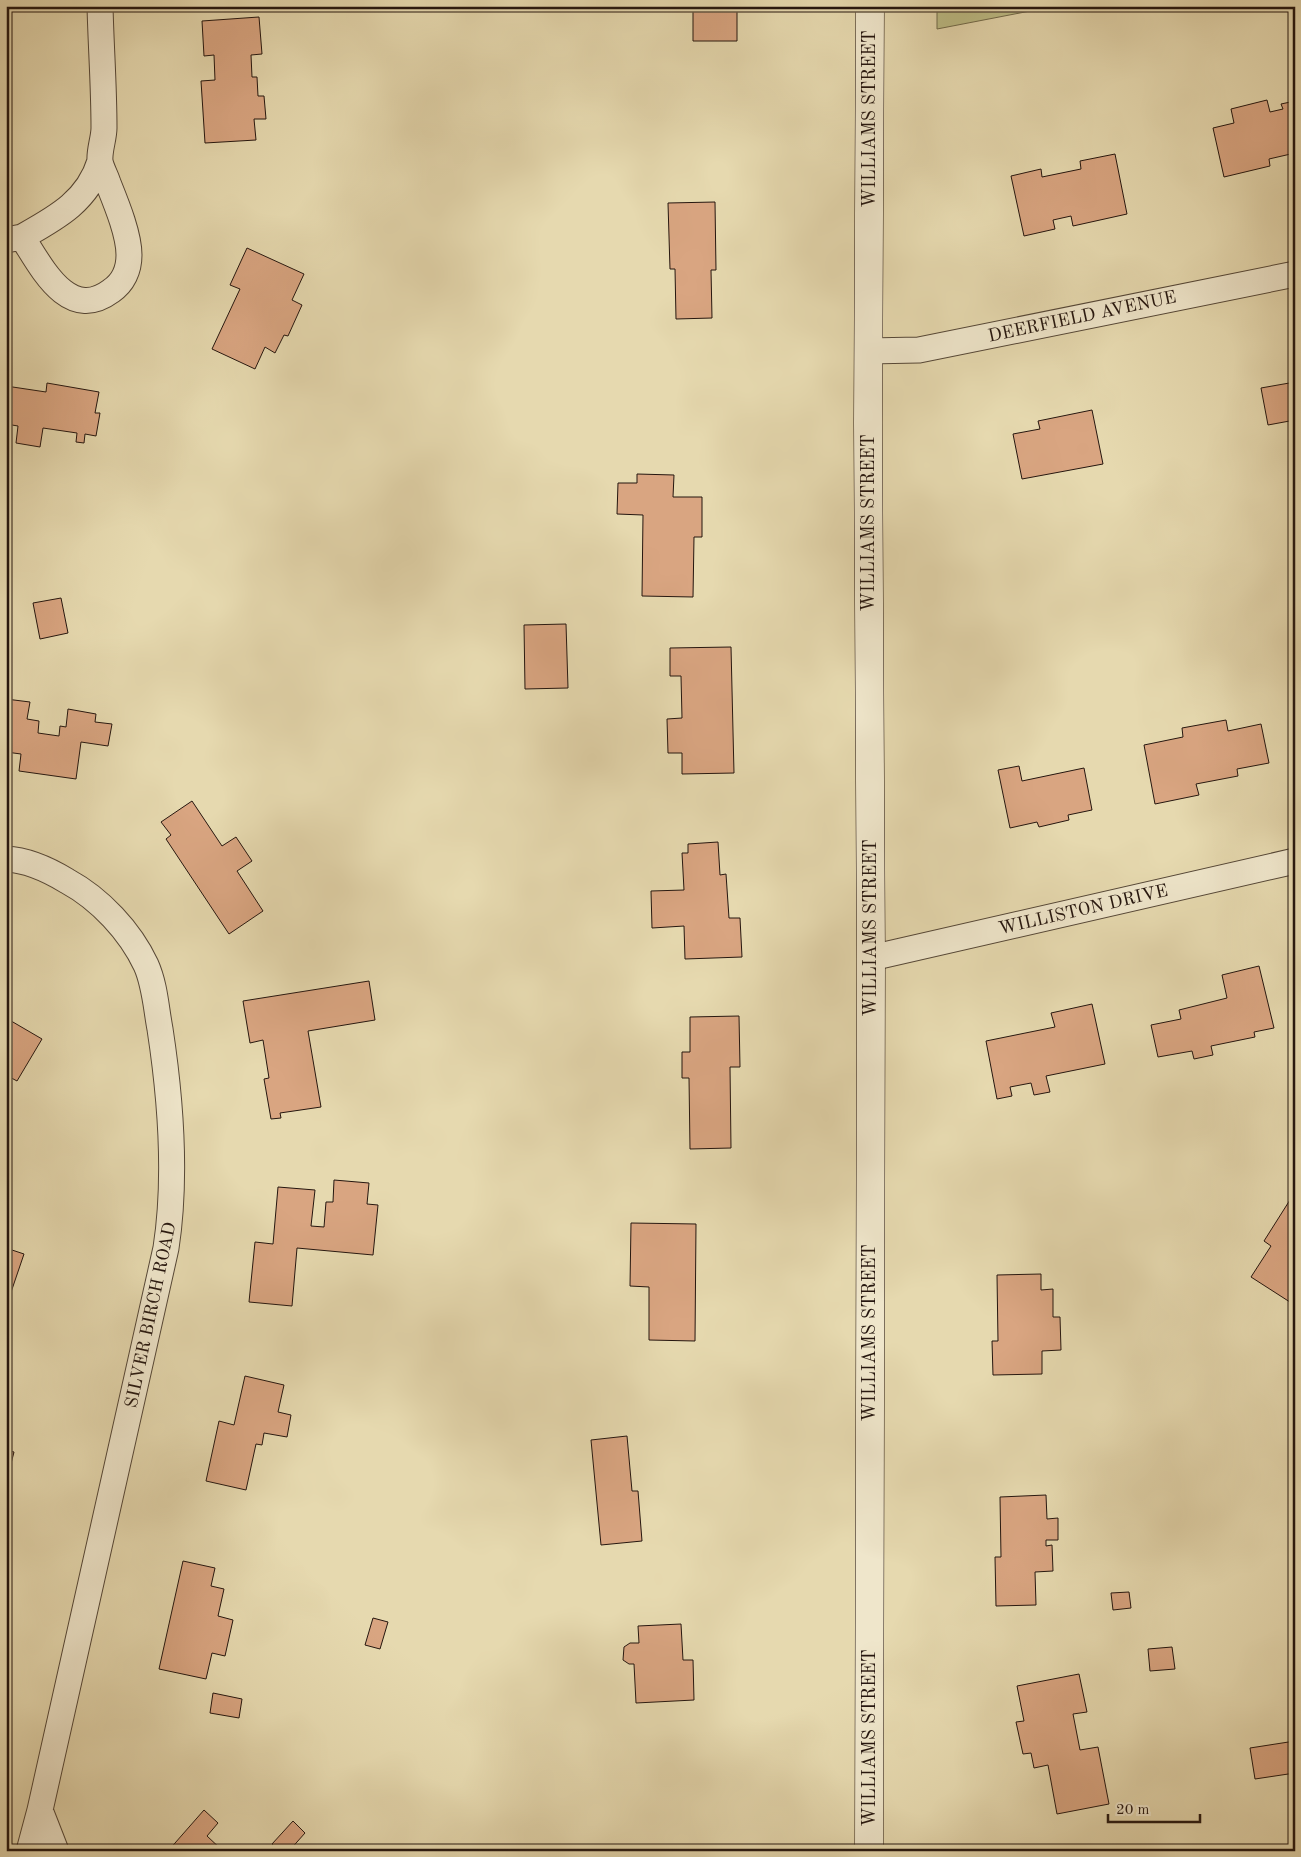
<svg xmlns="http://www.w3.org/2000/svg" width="1301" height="1857" viewBox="0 0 1301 1857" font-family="'Old Standard TT',serif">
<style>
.green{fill:#bdbd86;stroke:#716a4a}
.building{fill:#d9a581;stroke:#25160f}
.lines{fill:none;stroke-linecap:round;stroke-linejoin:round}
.minor-casing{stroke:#554737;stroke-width:27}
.secondary-casing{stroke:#25160f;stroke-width:29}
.minor{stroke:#efe6cb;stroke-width:25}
.secondary{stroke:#efe6cb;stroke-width:28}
.labels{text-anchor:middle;stroke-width:5;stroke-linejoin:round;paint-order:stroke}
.street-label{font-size:18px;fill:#25160f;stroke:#efe6cb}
</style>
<rect width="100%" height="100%" fill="#e6d9af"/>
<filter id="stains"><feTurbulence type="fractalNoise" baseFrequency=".004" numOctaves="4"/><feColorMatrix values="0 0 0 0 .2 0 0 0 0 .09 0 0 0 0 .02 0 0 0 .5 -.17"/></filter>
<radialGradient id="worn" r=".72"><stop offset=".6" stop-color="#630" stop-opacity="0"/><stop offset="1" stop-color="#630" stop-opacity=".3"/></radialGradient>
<!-- green -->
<path class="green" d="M937,6H1056L937,29Z"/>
<!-- building -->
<path class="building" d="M693,6H737V41H693Z
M259,17L262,54L251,55L252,77H257L258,96H264L266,119H254L256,140L205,143L201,81L215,80L214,55L204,56L202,21Z
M1267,100L1270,112L1283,109L1281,104L1295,101V153L1269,159L1270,166L1224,177L1213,128L1234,123L1231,109Z
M1115,154L1127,214L1073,226L1071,216L1053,220L1055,229L1024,236L1011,176L1041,169L1042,177L1081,169L1080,161Z
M715,202L716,270H711L712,318L676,319L675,269H670L668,203Z
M247,248L304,274L292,300L302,305L288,336L284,335L275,353L265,347L255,369L212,349L240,289L230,285Z
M1295,382V420L1268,425L1261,388Z
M47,383L99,392L95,413H100L96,436L85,434L84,443L76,442L77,433L43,428L40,447L16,443L18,426L6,424V386L46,392Z
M1092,410L1103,464L1022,479L1013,434L1040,429L1038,421Z
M637,474L674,475L673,497H702V537H694L693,597L642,596L643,515L617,514L618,483H637Z
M61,598L68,633L40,639L33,603Z
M566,624L568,688L525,689L524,625Z
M731,647L734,773L682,774V753H668L667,719L682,718L681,676H670V648Z
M6,699L30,702L27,719L39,721L38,733L59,736L60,726L66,727L68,709L96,714L95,722L112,724L108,746L81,742L76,779L19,771L21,754L6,752Z
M1226,720L1228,731L1261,724L1269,763L1237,769L1238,776L1196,784L1199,795L1155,804L1144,745L1183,737L1182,728Z
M1019,766L1022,781L1084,768L1092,810L1068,815L1069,820L1039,827L1037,822L1010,828L998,770Z
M192,801L222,846L236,837L252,861L237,871L263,911L229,934L166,839L171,835L161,822Z
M718,842L720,875L726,874L729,918H740L742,957L685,959L684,926L652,928L651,891L684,890L682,853H688V844Z
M1259,966L1274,1028L1254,1032L1255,1037L1211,1046L1213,1055L1194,1059L1192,1051L1158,1057L1151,1025L1181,1019L1179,1010L1227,998L1222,975Z
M369,981L375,1020L308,1031L321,1107L280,1113L281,1118L271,1119L264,1079L269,1078L263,1040L250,1043L243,1001Z
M1092,1004L1105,1064L1046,1076L1050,1092L1034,1095L1031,1083L1010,1087L1012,1096L997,1099L986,1041L1055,1027L1051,1013Z
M739,1016L740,1067H730L731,1148L690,1149L689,1078H682V1052H690V1017Z
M6,1018L42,1039L17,1081L6,1075Z
M334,1180L369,1183L367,1204L378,1205L373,1255L297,1248L292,1306L249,1302L255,1242L273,1244L278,1187L315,1190L311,1226L324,1227L326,1202H333Z
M1295,1192V1301L1293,1304L1251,1277L1271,1246L1264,1241Z
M631,1223L696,1224L695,1341L649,1340V1287L630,1286Z
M6,1248L24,1254L6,1307Z
M1041,1274V1290L1053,1289V1317H1060L1061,1350L1042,1351V1374L993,1375L992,1341H998L997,1275Z
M245,1376L284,1385L278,1412L291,1415L287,1437L264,1433L262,1445L256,1444L246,1490L206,1481L219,1421L234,1425Z
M627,1436L632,1491H638L642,1541L601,1545L591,1440Z
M6,1450L14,1452L6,1483Z
M6,1489L11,1490L6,1509Z
M1046,1495L1047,1519L1058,1518V1540H1046V1546L1052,1545L1053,1571L1035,1572L1036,1605L996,1606L995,1557H1001L1000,1497Z
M183,1561L215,1568L211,1586L224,1589L218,1616L233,1620L225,1656L212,1653L206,1679L159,1669Z
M1129,1592L1131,1608L1113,1610L1111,1593Z
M373,1618L388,1622L380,1649L365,1645Z
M681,1624L683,1660H693L694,1700L636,1703L634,1664H629L623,1660L624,1647L630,1643H639L638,1626Z
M1172,1647L1175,1669L1150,1671L1148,1649Z
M1079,1674L1087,1712L1073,1714L1080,1750L1098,1747L1109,1804L1057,1814L1048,1765L1034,1768L1031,1753L1023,1754L1016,1722L1024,1721L1017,1686Z
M213,1693L242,1699L239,1718L210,1713Z
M1295,1741V1773L1255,1779L1250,1748Z
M204,1810L218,1823L207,1836L223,1851H168Z
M293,1821L305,1833L289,1851H279L272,1844Z"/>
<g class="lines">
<!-- minor casing -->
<g class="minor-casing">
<path id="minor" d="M22,237C56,218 88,201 100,161
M6,240L22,237C41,266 68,323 111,291C123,283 129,270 129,255C129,234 116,203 108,183C106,176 101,168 100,161C99,151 104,138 104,128C104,87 101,47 100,6
M868,351L919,350L1295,274
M6,859C27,860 49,870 67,881C100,899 130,931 146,965C155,985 156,1008 160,1029C171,1101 177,1176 166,1248L40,1810L56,1851
M871,958L1295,861
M29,1851L40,1810"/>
</g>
<!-- secondary casing -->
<g class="secondary-casing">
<path id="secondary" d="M869,1851L871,958L868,423L870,6"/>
</g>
<!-- minor -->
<use href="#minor" class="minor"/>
<!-- secondary -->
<use href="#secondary" class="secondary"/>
</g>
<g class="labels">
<!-- street labels -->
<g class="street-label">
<text transform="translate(869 119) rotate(-90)" y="6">WILLIAMS STREET</text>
<text transform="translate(1082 316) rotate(-12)" y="6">DEERFIELD AVENUE</text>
<text transform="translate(868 523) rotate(-90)" y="6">WILLIAMS STREET</text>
<text transform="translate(1083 909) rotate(-13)" y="6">WILLISTON DRIVE</text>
<text transform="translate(870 928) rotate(-90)" y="6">WILLIAMS STREET</text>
<text transform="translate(150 1315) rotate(-78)" y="6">SILVER BIRCH ROAD</text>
<text transform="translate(869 1333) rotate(-90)" y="6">WILLIAMS STREET</text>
<text transform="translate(869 1738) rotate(-90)" y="6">WILLIAMS STREET</text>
</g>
</g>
<!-- margin -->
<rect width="1301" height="1857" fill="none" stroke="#e6d9af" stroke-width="25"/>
<rect x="8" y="8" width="1286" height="1842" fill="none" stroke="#25160f" stroke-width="2.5"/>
<rect x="12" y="12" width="1276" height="1832" fill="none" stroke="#25160f"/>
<!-- scale -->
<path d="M1108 1814v8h92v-8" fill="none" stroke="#25160f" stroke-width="2.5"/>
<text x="1116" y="1814" font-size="15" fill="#25160f" stroke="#efe6cb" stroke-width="4" paint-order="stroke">20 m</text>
<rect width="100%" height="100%" filter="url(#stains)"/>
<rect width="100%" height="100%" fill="url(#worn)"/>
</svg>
